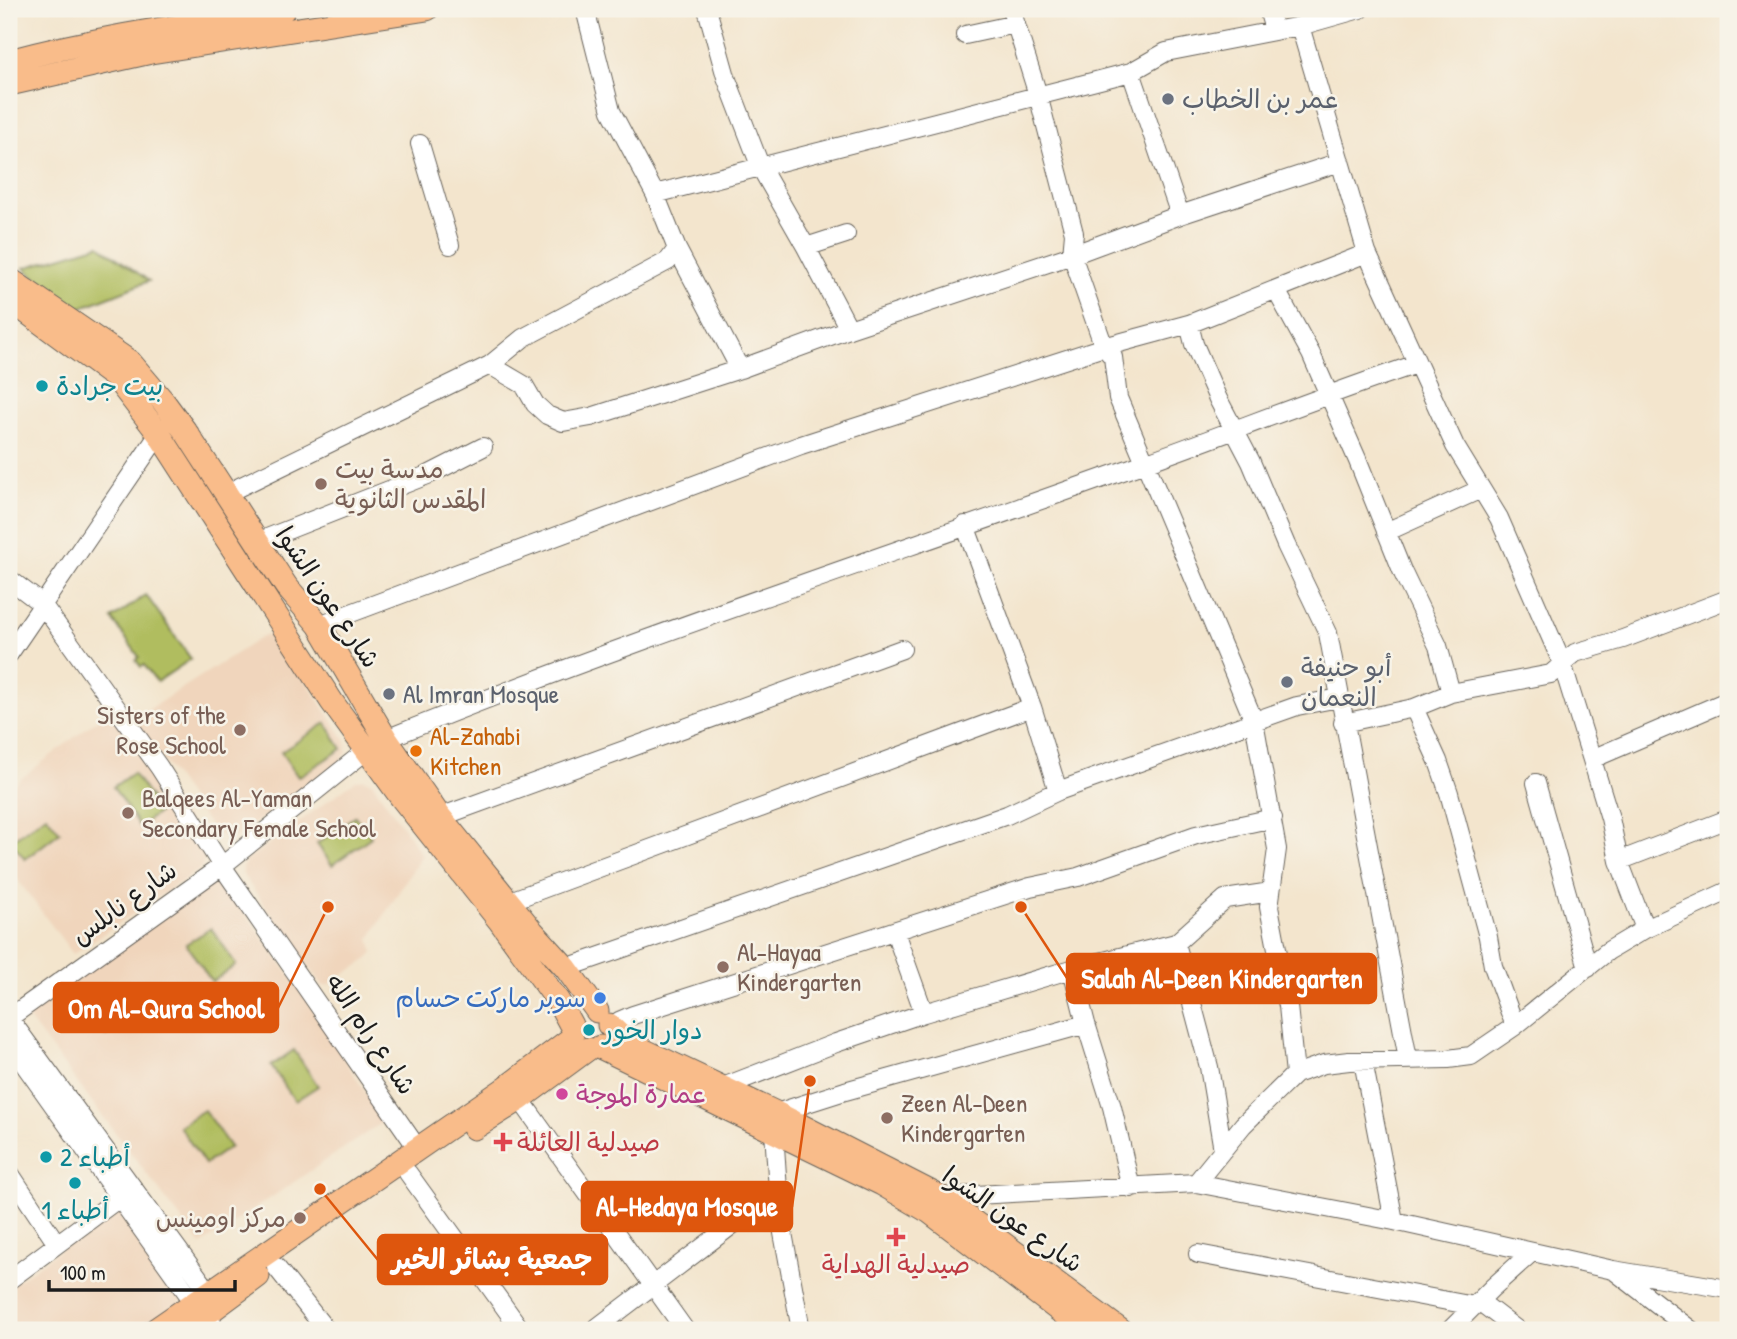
<svg xmlns="http://www.w3.org/2000/svg" width="1737" height="1339" viewBox="0 0 1737 1339" font-family="'Patrick Hand','Playpen Sans Arabic',sans-serif">
<style>
.built{fill:#f0d5bc}
.green{fill:#b0bd5f;stroke:#666c3e;stroke-width:2}
.lines{fill:none;stroke-linecap:round;stroke-linejoin:round}
.minor-casing{stroke:#67625a;stroke-width:20}
.major-casing{stroke:#67625a;stroke-width:25}
.minor{stroke:#fff;stroke-width:18}
.major{stroke:#f9bc8a;stroke-width:23}
.worship-dot{fill:#6b7280;stroke:#f7f3e8;stroke-width:2.5}
.culture-dot{fill:#0f9aa8;stroke:#f7f3e8;stroke-width:2.5}
.education-dot{fill:#8d6e63;stroke:#f7f3e8;stroke-width:2.5}
.food-dot{fill:#e8710a;stroke:#f7f3e8;stroke-width:2.5}
.shop-dot{fill:#3f7fe0;stroke:#f7f3e8;stroke-width:2.5}
.hotel-dot{fill:#d1479c;stroke:#f7f3e8;stroke-width:2.5}
.health-dot{fill:#e0444e;stroke:#f7f3e8;stroke-width:2.5}
.labels{text-anchor:middle;stroke-width:5;stroke-linejoin:round;paint-order:stroke}
.worship-label{font-size:26px;fill:#5b616d;stroke:#f7f3e8;text-anchor:start}
.culture-label{font-size:26px;fill:#0d838f;stroke:#f7f3e8;text-anchor:start}
.education-label{font-size:26px;fill:#785e54;stroke:#f7f3e8;text-anchor:start}
.street-label{font-size:26px;fill:#1c1c1c;stroke:#f7f3e8}
.food-label{font-size:26px;fill:#c56008;stroke:#f7f3e8;text-anchor:start}
.shop-label{font-size:26px;fill:#366cbe;stroke:#f7f3e8;text-anchor:end}
.hotel-label{font-size:26px;fill:#b23c85;stroke:#f7f3e8;text-anchor:start}
.health-label{font-size:26px;fill:#be3a42;stroke:#f7f3e8;text-anchor:start}
.leader{fill:none;stroke:#de560d;stroke-width:2.5}
.callout-dot{fill:#de560d;stroke:#f7f3e8;stroke-width:2.5}
.callout{fill:#de560d;stroke:#de560d;stroke-width:2.5}
.callout-label{font-size:28px;text-anchor:middle;font-weight:bold;fill:#fff}
</style>
<rect width="100%" height="100%" fill="#f7f3e8"/>
<filter id="ink" filterUnits="userSpaceOnUse"><feTurbulence type="fractalNoise" baseFrequency=".0143" numOctaves="2"/><feDisplacementMap in="SourceGraphic" scale="14" xChannelSelector="R" yChannelSelector="G"/><feConvolveMatrix kernelMatrix="1 2 1 2 8 2 1 2 1" color-interpolation-filters="sRGB"/></filter>
<filter id="wash" filterUnits="userSpaceOnUse"><feTurbulence type="fractalNoise" baseFrequency=".00686" numOctaves="4" result="noise"/><feDisplacementMap in="SourceGraphic" scale="28" xChannelSelector="R" yChannelSelector="G"/><feGaussianBlur stdDeviation="1.57" result="paint"/><feColorMatrix in="noise" values="0 0 0 0 0 0 0 0 0 0 0 0 0 0 0 0 0 1.4 0 .05"/><feComposite in="paint" operator="in"/></filter>
<g filter="url(#wash)">
<rect width="100%" height="100%" fill="#f3e5cd"/>
<!-- built -->
<path class="built" d="M273,630L346,742L347,752L338,764L236,836L226,837L214,832L134,719Z
M111,709L209,853L200,869L73,954L9,868V788Z
M363,779L372,782L422,855L370,938L373,952L368,959L328,985L323,986L243,875V867L247,860L355,781Z
M216,880L222,881L298,987L384,1121L201,1245L25,1014Z
M126,1201L186,1299L139,1330H9V1287Z"/>
<!-- green -->
<path class="green" d="M99,245L149,281L75,310L24,268Z
M146,595L191,659L157,682L144,665L141,667L136,660L139,657L112,619Z
M326,723L342,749L298,777L281,752Z
M133,773L160,812L139,826L113,787Z
M46,815L60,832L25,859L11,841Z
M355,816L371,837L332,865L317,844Z
M211,928L236,965L212,982L186,944Z
M104,984L129,1018L106,1035L80,1001Z
M294,1050L318,1086L295,1101L271,1066Z
M204,1110L230,1147L205,1164L179,1126Z"/>
</g>
<g filter="url(#ink)">
<g class="lines">
<!-- minor casing -->
<g class="minor-casing">
<path id="minor" d="M585,9L611,111L655,194L677,249L740,369
M707,9L726,77L761,168L806,247L849,329
M1268,9L1274,30
M1300,26L1367,253L1455,446L1499,518L1562,663L1610,818L1619,861L1645,929
M965,35L1016,24
M420,144L450,245
M655,194L1131,72L1166,52L1300,26L1360,9
M1180,215L1340,162
M806,247L846,234
M1276,290L1311,354L1358,461L1403,573L1438,646L1451,693
M1189,324L1194,344L1218,399L1251,462L1286,545L1328,633L1408,1059
M490,365L524,385L535,404L547,415L563,422L591,417L740,369L849,329L1072,255L1180,215L1131,72
M225,494L490,365L523,338L668,261L677,249
M965,525L1032,707L1058,791
M1386,532L1481,489
M257,542L430,474L483,447
M9,579L42,604L159,767L222,866L418,1149
M319,625L801,445L1104,347L1072,255L1074,233L1038,95L1011,9
M9,654L159,434
M1414,708L1438,761L1449,793L1488,937L1493,966L1515,1026
M1343,723L1414,708L1451,693L1551,674L1575,653L1623,639L1728,599
M386,739C634,638 890,555 1142,464C1234,431 1324,395 1417,364
M1592,759L1727,701
M1536,783L1588,968
M440,817L902,649
M1619,861L1728,819
M510,901L1032,707
M895,932L924,1013
M1176,943L1209,1067L1223,1150
M566,968L1007,815L1058,791L1297,706L1339,698
M1072,969L1086,1024L1112,1107L1131,1188
M9,1018L222,866L367,750
M9,1018L209,1292L212,1307L211,1330
M619,1021L633,1015L1030,887L1078,877L1196,835L1273,818
M9,1043L200,1311
M1363,1061L1394,1221
M1295,1074L1288,1006L1269,907L1277,849L1254,721L1118,398L1113,357L1104,347L1189,324L1367,253
M723,1087L836,1043L924,1013L1072,969L1176,943L1225,899L1271,892
M520,1099L685,1330
M776,1113L845,1091L1086,1024
M9,1172L57,1244
M408,1173L521,1330
M1196,1183L1243,1125L1295,1074L1324,1064L1349,1061L1448,1059L1471,1056L1515,1026L1608,951L1645,929L1728,891
M778,1190L783,1233L801,1330
M940,1197L1196,1183L1394,1221L1613,1270L1728,1289
M1198,1254L1474,1306
M276,1267L326,1330
M1616,1272L1691,1330
M9,1280L119,1198
M1479,1301L1517,1330
M594,1330L778,1190L774,1132
M1450,1330L1492,1288L1532,1252"/>
</g>
<!-- major casing -->
<g class="major-casing">
<path id="major" d="M9,61C99,37 192,24 284,9
M9,84L151,52L427,9
M9,279L130,362L163,401L188,435L286,586L319,625L386,739L440,817L533,932L566,968L597,1011
M9,299L116,378L159,434L332,702L401,797L499,920L558,1001L571,1025
M609,1025L628,1043L776,1113L940,1197L1120,1330
M600,1047L882,1184L930,1212L1085,1330
M474,1128L520,1099L588,1049
M155,1330L503,1090L572,1038
M185,1330L258,1276"/>
</g>
<!-- minor -->
<use href="#minor" class="minor"/>
<!-- major -->
<use href="#major" class="major"/>
</g>
</g>
<!-- markers -->
<g class="worship-dot">
<circle cx="1168" cy="99" r="7"/>
<circle cx="1287" cy="682" r="7"/>
<circle cx="389" cy="694" r="7"/>
</g>
<g class="culture-dot">
<circle cx="42" cy="386" r="7"/>
<circle cx="589" cy="1030" r="7"/>
<circle cx="46" cy="1157" r="7"/>
<circle cx="75" cy="1183" r="7"/>
</g>
<g class="education-dot">
<circle cx="321" cy="484" r="7"/>
<circle cx="240" cy="730" r="7"/>
<circle cx="128" cy="813" r="7"/>
<circle cx="723" cy="967" r="7"/>
<circle cx="887" cy="1118" r="7"/>
<circle cx="300" cy="1218" r="7"/>
</g>
<circle class="food-dot" cx="416" cy="751" r="7"/>
<circle class="shop-dot" cx="600" cy="998" r="7"/>
<circle class="hotel-dot" cx="562" cy="1094" r="7"/>
<g class="health-dot">
<path d="M499.5 1131.5h7v7h7v7h-7v7h-7v-7h-7v-7h7z"/>
<path d="M892.5 1226.5h7v7h7v7h-7v7h-7v-7h-7v-7h7z"/>
</g>
<g class="labels">
<!-- worship labels -->
<g class="worship-label">
<text x="1182" y="108">عمر بن الخطاب</text>
<text x="1301" y="676">أبو حنيفة<tspan x="1301" dy="30">النعمان</tspan></text>
<text x="403" y="703">Al Imran Mosque</text>
</g>
<!-- culture labels -->
<g class="culture-label">
<text x="56" y="395">بيت جرادة</text>
<text x="603" y="1039">دوار الخور</text>
<text x="60" y="1166">أطباء 2</text>
<text x="75" y="1219" text-anchor="middle">أطباء 1</text>
</g>
<!-- education labels -->
<g class="education-label">
<text x="335" y="478">مدسة بيت<tspan x="335" dy="30">المقدس الثانوية</tspan></text>
<text x="226" y="724" text-anchor="end">Sisters of the<tspan x="226" dy="30">Rose School</tspan></text>
<text x="142" y="807">Balqees Al-Yaman<tspan x="142" dy="30">Secondary Female School</tspan></text>
<text x="737" y="961">Al-Hayaa<tspan x="737" dy="30">Kindergarten</tspan></text>
<text x="901" y="1112">Zeen Al-Deen<tspan x="901" dy="30">Kindergarten</tspan></text>
<text x="286" y="1227" text-anchor="end">مركز اومينس</text>
</g>
<!-- street labels -->
<g class="street-label">
<text transform="translate(328 597) rotate(56)" y="9">شارع عون الشوا</text>
<text transform="translate(124 903) rotate(-36)" y="9">شارع نابلس</text>
<text transform="translate(371 1034) rotate(56)" y="9">شارع رام الله</text>
<text transform="translate(1013 1219) rotate(35)" y="9">شارع عون الشوا</text>
</g>
<!-- food labels -->
<g class="food-label">
<text x="430" y="745">Al-Zahabi<tspan x="430" dy="30">Kitchen</tspan></text>
</g>
<!-- shop labels -->
<g class="shop-label">
<text x="586" y="1007">سوبر ماركت حسام</text>
</g>
<!-- hotel labels -->
<g class="hotel-label">
<text x="576" y="1103">عمارة الموجة</text>
</g>
<!-- health labels -->
<g class="health-label">
<text x="517" y="1151">صيدلية العائلة</text>
<text x="896" y="1273" text-anchor="middle">صيدلية الهداية</text>
</g>
</g>
<!-- callouts -->
<path class="leader" d="M1021 907L1067 978M328 907L278 1008M810 1081L792 1207M320 1189L378 1260"/>
<g class="callout-dot">
<circle cx="1021" cy="907" r="7"/>
<circle cx="328" cy="907" r="7"/>
<circle cx="810" cy="1081" r="7"/>
<circle cx="320" cy="1189" r="7"/>
</g>
<g class="callout">
<rect x="1067" y="954" width="309" height="49" rx="7"/>
<rect x="54" y="983" width="224" height="49" rx="7"/>
<rect x="582" y="1182" width="210" height="49" rx="7"/>
<rect x="378" y="1235" width="229" height="49" rx="7"/>
</g>
<g class="callout-label">
<text x="1222" y="988">Salah Al-Deen Kindergarten</text>
<text x="166" y="1018">Om Al-Qura School</text>
<text x="687" y="1216">Al-Hedaya Mosque</text>
<text x="492" y="1269">جمعية بشائر الخير</text>
</g>
<!-- margin -->
<rect width="1737" height="1339" fill="none" stroke="#f7f3e8" stroke-width="35"/>
<!-- scale -->
<path d="M49 1280v10h186v-10" fill="none" stroke="#1c1c1c" stroke-width="3.5"/>
<text x="60" y="1280" font-size="21" fill="#1c1c1c" stroke="#f7f3e8" stroke-width="5" paint-order="stroke">100 m</text>
</svg>
